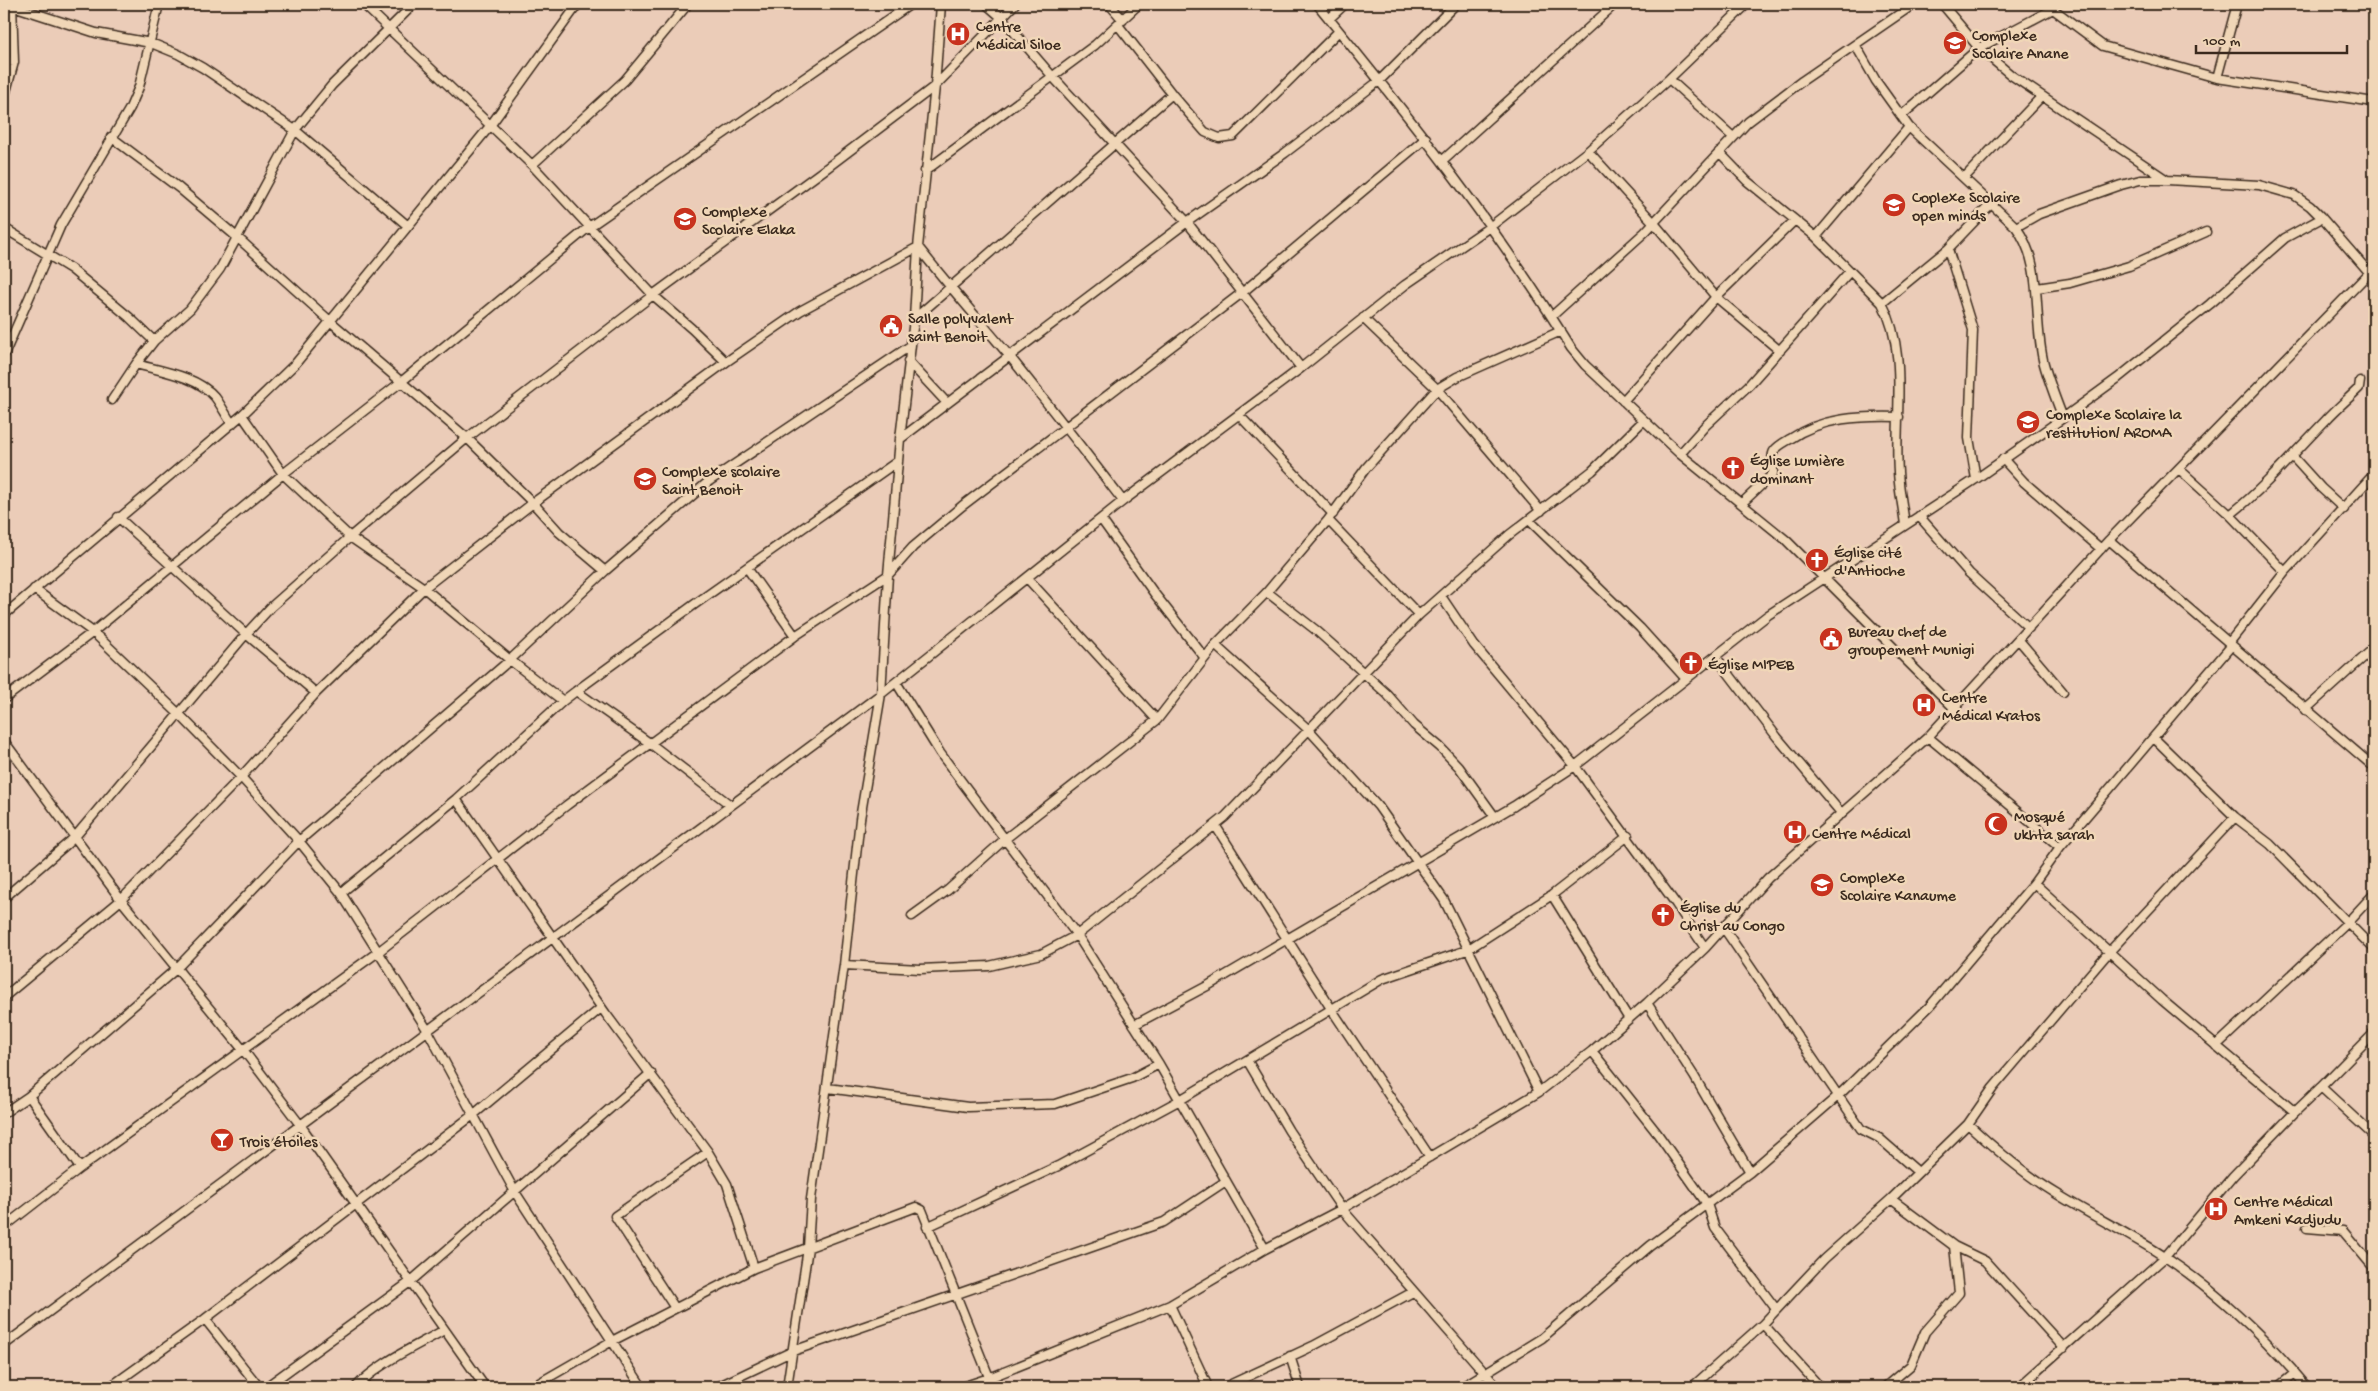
<svg xmlns="http://www.w3.org/2000/svg" width="2378" height="1391" viewBox="0 0 2378 1391" font-family="'Gochi Hand',sans-serif">
<style>
.lines{fill:none;stroke-linecap:round;stroke-linejoin:round}
.street-casing{stroke:#3b2a1e;stroke-width:11}
.street{stroke:#f0d6b7;stroke-width:8}
.labels{text-anchor:middle;stroke-width:5;stroke-linejoin:round;paint-order:stroke}
.poi-label{font-size:16px;fill:#3b2a1e;stroke:#f0d6b7;text-anchor:start}
</style>
<rect width="100%" height="100%" fill="#ebccb8"/>
<filter id="ink" filterUnits="userSpaceOnUse"><feTurbulence type="fractalNoise" baseFrequency=".02" numOctaves="2"/><feDisplacementMap in="SourceGraphic" scale="10" xChannelSelector="R" yChannelSelector="G"/><feConvolveMatrix kernelMatrix="1 2 1 2 8 2 1 2 1" color-interpolation-filters="sRGB"/></filter>
<g filter="url(#ink)">
<g class="lines">
<!-- street casing -->
<g class="street-casing">
<path id="street" d="M363,4L532,165L653,295L692,329L726,362
M986,4L1001,17L1053,77L1187,222L1301,368
M1109,4L1123,20
M1317,4C1408,115 1496,226 1571,348L1585,365L1680,454L1786,540L1954,708
M1942,4L1979,48L2011,75L2167,180L2259,185L2294,195L2310,206L2322,218L2374,278
M13,6L96,33L151,43L178,54L203,68L295,130L408,226
M2053,9L2103,46L2217,78L2374,102
M1329,19L1345,4
M1118,25L1172,94L1205,132L1219,138L1233,136L1339,31
M1856,46L1876,81L1909,127L2016,227C2045,267 2032,318 2044,364C2049,382 2056,400 2063,418
M4,61L14,62
M2217,78L2237,4
M1669,79L1733,137
M4,99L14,62L12,4
M1901,116L1979,48L2053,9L2057,4
M111,137L179,188L238,238L330,321L467,438L533,503L559,532L605,571
M1588,151L1654,223L1716,297L1780,351
M1719,152L1747,181L1816,237L1882,303C1909,353 1894,419 1898,472C1899,490 1903,508 1905,525
M1443,160L1615,4
M532,165L625,80L688,4
M925,171L1095,45L1139,4
M1964,178L2042,96
M2016,227L2039,214L2121,185L2140,180H2165
M4,228L71,269L129,317L154,341
M1816,237L1909,127
M1948,249L1973,330L1969,438L1976,479
M2374,268L2109,540L1928,737L2060,847L2034,883L2162,1000L2295,1112L2321,1087L2374,1136
M2037,288L2070,283L2129,266L2206,232
M1882,303L1948,249L1991,204
M1552,316L1645,232L1748,122L1802,81L1914,4
M1363,318L1437,389L1541,511
M914,319L1172,94
M4,355L61,225L130,108L139,87L159,4
M908,361L947,403
M136,364C161,371 197,376 215,397C221,405 226,415 232,424
M112,400L136,364L154,341L190,309L220,269L295,130L332,85L414,4
M1623,401L1716,297L1795,220
M242,415L283,474L350,537L424,588L510,660L563,701L576,691L651,744L729,804
M1239,415L1333,514
M900,439L1187,222L1285,153L1379,81L1456,4
M1680,454L1705,426L1749,385L1850,271
M2293,457L2321,488L2344,509
M2003,459L2024,482L2101,549
M2179,469L2230,515L2285,572
M1742,503L1773,474C1774,467 1770,457 1774,451C1777,446 1785,442 1790,439C1822,417 1861,416 1899,417
M2230,515C2266,486 2294,453 2326,420C2336,409 2348,399 2359,388L2360,381
M1919,516L1969,573L2029,628
M118,517L246,634L316,693
M1101,519L1154,593L1205,658
M1328,520L1419,615
M1529,520L1640,628L1686,679
M2109,540L2374,767
M747,568L795,636
M1027,578L1157,720
M34,589L93,632L180,715L241,777L299,841L341,893L428,1031L515,1192L642,1387
M1267,592L1317,631L1387,694L1414,725L1440,747L1459,767L1495,817
M1441,596L1474,645L1575,766L1676,904L1705,948
M4,615L242,415L296,363L490,126L578,4
M2018,639L2063,692
M2229,643L2285,572L2374,474
M1215,645L1310,731L1378,806L1444,900L1539,1092
M1716,657L1777,737L1842,814
M896,682L940,753L1077,935L1159,1064L1265,1249
M576,691L695,604L898,461
M4,699L93,632L283,474L401,382L589,227L911,4
M2305,710L2374,648
M2154,738L2235,817L2270,844L2374,949
M4,741L121,900L244,1051L301,1126L485,1387
M456,799L606,1014L708,1152L727,1184L754,1268
M2235,817L2109,952L1993,1088L1968,1124C1996,1150 2024,1174 2057,1194C2092,1216 2130,1234 2165,1257C2219,1293 2265,1337 2307,1387
M1215,825L1332,1010L1430,1157
M2060,847L2232,645
M341,893L456,799L563,701
M1552,895L1629,1019
M4,898L74,838L246,634L271,607L350,537L467,438L653,295L828,167L935,86L1015,4
M912,916L948,890L1005,839L1157,720L1215,645L1267,592L1328,520L1366,468L1437,389L1457,377L1561,331
M1723,927L1861,1129L1879,1138L1918,1172
M844,965L920,969L989,966L1041,954L1077,935L1225,817L1419,615L1509,535L1592,471L1644,420
M4,997L121,900L241,777L316,693L424,588L533,503L726,362L800,311L918,247C948,285 980,321 1011,358C1049,405 1086,453 1123,501
M1647,1003L1694,1076L1750,1172
M1134,1025L1209,985L1514,806L1575,766L1768,615L1976,479L2063,418L2118,378L2210,304L2285,238L2322,218
M2216,1046L2347,923L2374,894
M1592,1051L1657,1133L1707,1204L1715,1228L1776,1309
M1247,1060L1289,1131L1342,1209L1497,1387
M2321,1087L2374,1033
M828,1088L968,1107L1055,1104L1132,1078L1159,1064
M29,1096L80,1168
M4,1113L29,1096L176,969L299,841L510,660L605,571L708,482L910,346
M4,1227L80,1168L378,952L567,805L795,636L888,575L913,547L962,506L1243,292L1426,138
M927,1227L1058,1166L1180,1100L1382,979L1467,950L1552,895L1628,836
M2307,1228L2343,1231L2374,1268
M1954,1246L1985,1261L2064,1348
M1170,1305L1208,1387
M675,1308L615,1216L708,1152
M205,1319L259,1387
M1763,1324L1820,1387
M4,1345L881,694L1123,501L1301,368L1405,285L1491,226L1588,151L1669,79L1747,4
M1290,1356L1300,1387
M110,1387L205,1319L473,1115L601,1008
M266,1387L410,1282L651,1073
M356,1387C379,1362 415,1347 444,1330
M532,1387L612,1341L754,1268L916,1207L922,1210L993,1387
M717,1387L793,1351L1164,1222L1226,1181
M787,1387L808,1248L811,1199L844,965L860,819L881,694L888,575L900,439L914,319L918,247L935,86L941,4
M962,1387L989,1378L1170,1305L1265,1249L1342,1209L1539,1092L1592,1051L1647,1003L1705,948L1768,878L1928,737
M1225,1387L1313,1346L1413,1292
M1462,1387L1542,1338L1650,1246L1750,1172L1839,1095L1930,1006L2034,883
M1692,1387L1763,1324L1824,1259L1891,1199L1968,1124
M1885,1387L1911,1365L1925,1332L1959,1293L1954,1246L1891,1199
M2019,1387L2165,1257L2233,1176L2295,1112
M2278,1387L2295,1373"/>
</g>
<!-- street -->
<use href="#street" class="street"/>
</g>
</g>
<!-- icons -->
<defs>
<g id="hospital-disc" transform="scale(1.25)"><circle r="9.5" fill="#c8321e" stroke="#f0d6b7"/><path d="M-5-5h3v3.5h4V-5h3V5h-3V1.5h-4V5h-3Z" fill="#fff"/></g>
<g id="school-disc" transform="scale(1.25)"><circle r="9.5" fill="#c8321e" stroke="#f0d6b7"/><path d="M0-5L7-2L0 1L-7-2ZM-4 1L0 2.5L4 1V4Q0 6-4 4Z" fill="#fff"/></g>
<g id="civic-disc" transform="scale(1.25)"><circle r="9.5" fill="#c8321e" stroke="#f0d6b7"/><path d="M-.6-6.5H3V-4.5H.6V-3L4-1V1h2V6H-6V1h2V-1L-.6-3ZM-1.2 2.5V6h2.4V2.5Z" fill="#fff"/></g>
<g id="church-disc" transform="scale(1.25)"><circle r="9.5" fill="#c8321e" stroke="#f0d6b7"/><path d="M-1.2-6h2.4v3.5h3.3v2.4h-3.3V6h-2.4V-.1h-3.3v-2.4h3.3Z" fill="#fff"/></g>
<g id="mosque-disc" transform="scale(1.25)"><circle r="9.5" fill="#c8321e" stroke="#f0d6b7"/><path d="M3.5-4.9A6 6 0 1 0 3.5 4.9A5 5 0 1 1 3.5-4.9Z" fill="#fff"/></g>
<g id="bar-disc" transform="scale(1.25)"><circle r="9.5" fill="#c8321e" stroke="#f0d6b7"/><path d="M-6-5H6L.8 .8V4.5H3.5V6h-7V4.5H-.8V.8Z" fill="#fff"/></g>
</defs>
<g fill-rule="evenodd">
<use href="#hospital-disc" x="958" y="34"/>
<use href="#school-disc" x="1955" y="43"/>
<use href="#school-disc" x="1894" y="205"/>
<use href="#school-disc" x="685" y="219"/>
<use href="#civic-disc" x="891" y="326"/>
<use href="#school-disc" x="2028" y="422"/>
<use href="#church-disc" x="1733" y="468"/>
<use href="#school-disc" x="645" y="479"/>
<use href="#church-disc" x="1817" y="560"/>
<use href="#civic-disc" x="1831" y="639"/>
<use href="#church-disc" x="1691" y="663"/>
<use href="#hospital-disc" x="1924" y="705"/>
<use href="#mosque-disc" x="1996" y="824"/>
<use href="#hospital-disc" x="1795" y="832"/>
<use href="#school-disc" x="1822" y="885"/>
<use href="#church-disc" x="1663" y="915"/>
<use href="#bar-disc" x="222" y="1140"/>
<use href="#hospital-disc" x="2216" y="1209"/>
</g>
<g class="labels">
<!-- poi labels -->
<g class="poi-label">
<text x="976" y="31">Centre<tspan x="976" dy="18">Médical Siloe</tspan></text>
<text x="1972" y="40">Complexe<tspan x="1972" dy="18">Scolaire Anane</tspan></text>
<text x="1912" y="202">Coplexe Scolaire<tspan x="1912" dy="18">open minds</tspan></text>
<text x="702" y="216">Complexe<tspan x="702" dy="18">Scolaire Elaka</tspan></text>
<text x="908" y="323">Salle polyvalent<tspan x="908" dy="18">saint Benoit</tspan></text>
<text x="2046" y="419">Complexe Scolaire la<tspan x="2046" dy="18">restitution/ AROMA</tspan></text>
<text x="1750" y="465">Église Lumière<tspan x="1750" dy="18">dominant</tspan></text>
<text x="662" y="476">Complexe scolaire<tspan x="662" dy="18">Saint Benoit</tspan></text>
<text x="1834" y="557">Église cité<tspan x="1834" dy="18">d'Antioche</tspan></text>
<text x="1848" y="636">Bureau chef de<tspan x="1848" dy="18">groupement Munigi</tspan></text>
<text x="1708" y="669">Église MIPEB</text>
<text x="1942" y="702">Centre<tspan x="1942" dy="18">Médical Kratos</tspan></text>
<text x="2014" y="821">Mosqué<tspan x="2014" dy="18">ukhta sarah</tspan></text>
<text x="1812" y="838">Centre Médical</text>
<text x="1840" y="882">Complexe<tspan x="1840" dy="18">Scolaire Kanaume</tspan></text>
<text x="1680" y="912">Église du<tspan x="1680" dy="18">Christ au Congo</tspan></text>
<text x="240" y="1146">Trois étoiles</text>
<text x="2234" y="1206">Centre Médical<tspan x="2234" dy="18">Amkeni Kadjudu</tspan></text>
</g>
</g>
<!-- margin -->
<rect width="2378" height="1391" fill="none" stroke="#f0d6b7" stroke-width="20"/>
<rect x="10" y="10" width="2358" height="1371" fill="none" stroke="#3b2a1e" stroke-width="2" filter="url(#ink)"/>
<!-- scale -->
<path d="M2196 45v8h151v-8" fill="none" stroke="#3b2a1e" stroke-width="2.5"/>
<text x="2203" y="45" font-size="15" fill="#3b2a1e" stroke="#f0d6b7" stroke-width="4" paint-order="stroke">100 m</text>
</svg>
